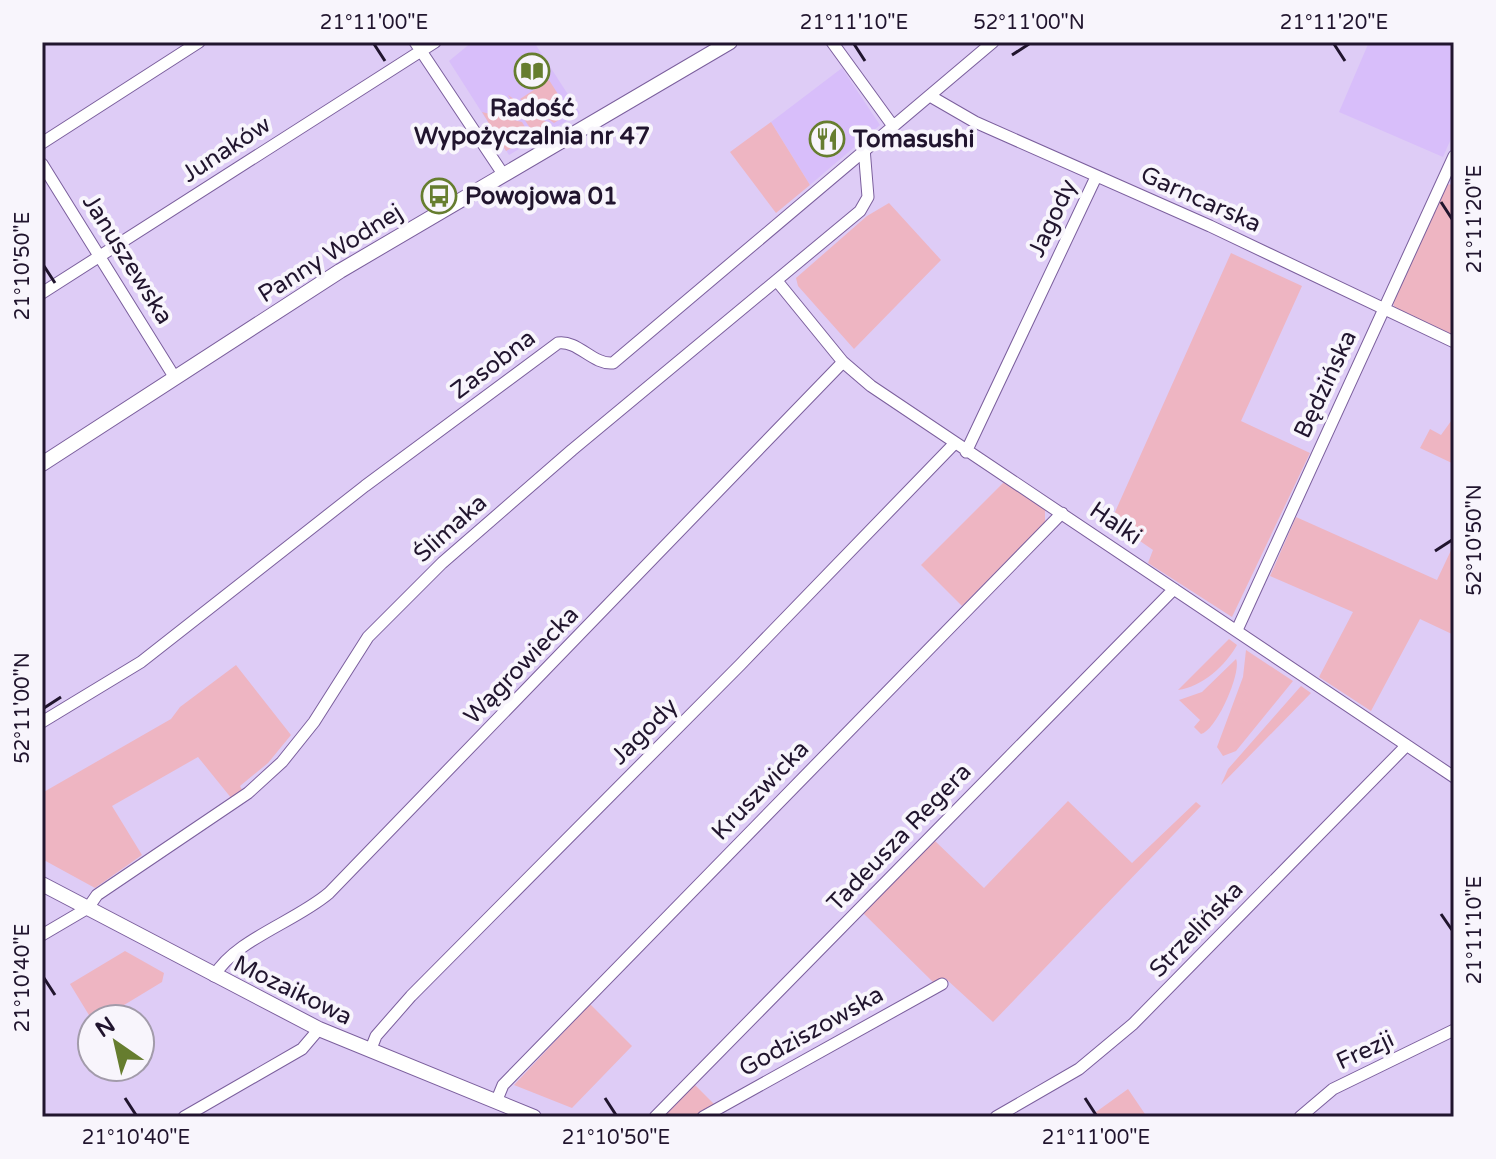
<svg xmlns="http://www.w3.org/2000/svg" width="1496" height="1159" viewBox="0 0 1496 1159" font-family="'Varela Round',sans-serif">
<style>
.built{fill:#d8befa}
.green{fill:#eeb5c2}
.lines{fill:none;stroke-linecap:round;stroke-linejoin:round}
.minor-casing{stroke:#7b5f9d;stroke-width:13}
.tertiary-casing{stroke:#7b5f9d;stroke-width:16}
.minor{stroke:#fff;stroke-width:11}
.tertiary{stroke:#fff;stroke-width:14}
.ticks{fill:none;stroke:#21152e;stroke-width:3}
.labels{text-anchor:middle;stroke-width:8;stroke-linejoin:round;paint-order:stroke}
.poi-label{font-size:24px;font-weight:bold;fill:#21152e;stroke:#f8f5fc;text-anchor:start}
.street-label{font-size:24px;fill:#21152e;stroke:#f8f5fc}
.neatline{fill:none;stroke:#21152e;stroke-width:3}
.ticks-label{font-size:20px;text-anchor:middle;fill:#21152e}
</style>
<rect width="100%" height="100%" fill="#deccf6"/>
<!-- built -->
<path class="built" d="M472,42H534L580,113L509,155L449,61Z
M1369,42H1454V132L1443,157L1339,112Z
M842,68L880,125L810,185L771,122Z"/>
<!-- green -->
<path class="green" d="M549,80L570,113L554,123L520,99Z
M508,95L551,125L534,134Z
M482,112L522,122L531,137L506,151Z
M771,122L810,185L776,213L730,152Z
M1446,184L1454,185V336L1395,309L1393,303Z
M889,203L941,260L854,349L798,286L796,278L867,216Z
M1231,253L1302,286L1241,421L1310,453L1232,617L1148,563L1153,550L1111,521Z
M1454,417V464L1420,448L1430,429L1441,435Z
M1005,481L1045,508V522L962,606L921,565Z
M1296,517L1437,580L1454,544V635L1420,619L1371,711L1319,677L1353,612L1270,576Z
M1229,639L1237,645C1226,665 1202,687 1178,690Z
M1246,650L1293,681L1236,751L1223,756L1217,747L1243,677Z
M1236,659C1242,671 1217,730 1201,734L1194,727L1200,720L1179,700L1202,692Z
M236,665L291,735L268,763L240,786L242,790L232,799L198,757L112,806L142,855L95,888L42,859V793L171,719L180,707Z
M1301,686L1311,693L1221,785L1228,769Z
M1068,801L1132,863L1196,802L1201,806L993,1022L945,978L934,983L863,913L935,841L984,888Z
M125,951L164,973L162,982L101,1019L92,1020L70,984Z
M590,1004L632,1046L572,1108L514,1085Z
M693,1083L716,1106L696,1117H663Z
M1128,1089L1147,1117H1089Z"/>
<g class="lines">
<!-- minor casing -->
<g class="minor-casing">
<path id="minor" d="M415,42L503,174
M832,42L893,126
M930,96L975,122L1210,226L1454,342
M42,143L199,42
M42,164L175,378
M777,281L843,362L871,386L1454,777
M42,293L435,42
M966,452L1096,177
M1237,630L1454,156
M42,722L141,662L365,486L558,343C578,340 593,365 613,363L993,42
M42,935L88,908L97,895L248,793L282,762L314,722L368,637L442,563L572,450L860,211L868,197L864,148
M214,976C236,939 295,922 329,893L843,362
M370,1051L376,1036L411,996L740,665L954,444
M496,1102L503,1085L1062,513
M184,1117L302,1049L319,1029
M655,1117L1174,589
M703,1117L942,984
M996,1117L1079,1069L1133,1024L1406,746
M1300,1117L1333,1089L1454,1030"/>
</g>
<!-- tertiary casing -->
<g class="tertiary-casing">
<path id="tertiary" d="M42,464L340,271L730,42
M42,884L319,1029L534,1117"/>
</g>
<!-- minor -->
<use href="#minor" class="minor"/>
<!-- tertiary -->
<use href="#tertiary" class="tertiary"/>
</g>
<!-- ticks -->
<path class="ticks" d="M374,44L385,61M854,44L865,61M1334,44L1345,61M1012,55L1029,44M1441,202L1452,219M44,266L55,283M1435,551L1452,540M44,708L61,697M1441,914L1452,930M44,978L55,995M125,1098L136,1115M605,1098L616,1115M1085,1098L1096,1115"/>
<!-- icons -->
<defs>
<g id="library-ring" transform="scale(1.8)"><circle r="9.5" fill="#f8f5fc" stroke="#667d2f" stroke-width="1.5"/><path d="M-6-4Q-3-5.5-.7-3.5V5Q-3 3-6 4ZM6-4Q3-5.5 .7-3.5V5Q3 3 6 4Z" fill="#667d2f"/></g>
<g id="restaurant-ring" transform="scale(1.8)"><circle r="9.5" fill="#f8f5fc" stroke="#667d2f" stroke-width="1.5"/><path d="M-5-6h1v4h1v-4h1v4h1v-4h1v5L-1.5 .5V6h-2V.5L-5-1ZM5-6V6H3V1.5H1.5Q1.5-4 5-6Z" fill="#667d2f"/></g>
<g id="bus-ring" transform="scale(1.8)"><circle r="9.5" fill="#f8f5fc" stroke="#667d2f" stroke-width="1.5"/><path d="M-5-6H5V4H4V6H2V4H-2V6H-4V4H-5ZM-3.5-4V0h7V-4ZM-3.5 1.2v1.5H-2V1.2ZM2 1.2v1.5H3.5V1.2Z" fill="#667d2f"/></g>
</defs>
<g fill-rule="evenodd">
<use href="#library-ring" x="532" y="71"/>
<use href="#restaurant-ring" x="827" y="139"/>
<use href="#bus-ring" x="439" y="196"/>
</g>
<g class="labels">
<!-- poi labels -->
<g class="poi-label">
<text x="532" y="116" text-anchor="middle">Radość<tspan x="532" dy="28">Wypożyczalnia nr 47</tspan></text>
<text x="853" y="147">Tomasushi</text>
<text x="465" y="204">Powojowa 01</text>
</g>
<!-- street labels -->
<g class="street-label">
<text transform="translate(226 149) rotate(-33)" y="8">Junaków</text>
<text transform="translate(1201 199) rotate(24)" y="8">Garncarska</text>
<text transform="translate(1052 218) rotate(-65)" y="8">Jagody</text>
<text transform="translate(330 253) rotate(-32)" y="8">Panny Wodnej</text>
<text transform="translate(128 259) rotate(58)" y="8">Januszewska</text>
<text transform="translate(493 364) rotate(-37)" y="8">Zasobna</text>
<text transform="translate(1325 384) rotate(-65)" y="8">Będzińska</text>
<text transform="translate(1116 523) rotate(34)" y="8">Halki</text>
<text transform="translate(450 528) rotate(-42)" y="8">Ślimaka</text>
<text transform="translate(521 665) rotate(-46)" y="8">Wągrowiecka</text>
<text transform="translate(644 731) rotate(-45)" y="8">Jagody</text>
<text transform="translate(760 790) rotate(-46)" y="8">Kruszwicka</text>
<text transform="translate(899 837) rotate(-46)" y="8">Tadeusza Regera</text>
<text transform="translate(1196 929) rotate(-46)" y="8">Strzelińska</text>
<text transform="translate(293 990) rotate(26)" y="8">Mozaikowa</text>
<text transform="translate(811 1031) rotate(-29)" y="8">Godziszowska</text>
<text transform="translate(1365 1050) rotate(-25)" y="8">Frezji</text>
</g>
</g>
<!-- border -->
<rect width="1496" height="1159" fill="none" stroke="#f8f5fc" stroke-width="88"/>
<!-- north arrow -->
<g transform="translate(116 1043) rotate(326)"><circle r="38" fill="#f8f5fc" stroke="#a29baa" stroke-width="2"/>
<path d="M0-6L14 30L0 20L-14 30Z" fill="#667d2f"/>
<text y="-12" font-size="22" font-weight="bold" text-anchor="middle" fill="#21152e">N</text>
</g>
<rect x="44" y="44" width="1408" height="1071" class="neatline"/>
<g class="ticks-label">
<text x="374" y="29">21°11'00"E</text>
<text x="854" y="29">21°11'10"E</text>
<text x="1029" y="29">52°11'00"N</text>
<text x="1334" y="29">21°11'20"E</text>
<text transform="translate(1474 219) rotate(-90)" y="7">21°11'20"E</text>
<text transform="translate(22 266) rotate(-90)" y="7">21°10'50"E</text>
<text transform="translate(1474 540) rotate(-90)" y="7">52°10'50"N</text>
<text transform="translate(22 708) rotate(-90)" y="7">52°11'00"N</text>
<text transform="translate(1474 930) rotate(-90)" y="7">21°11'10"E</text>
<text transform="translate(22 978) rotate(-90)" y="7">21°10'40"E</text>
<text x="136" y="1144">21°10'40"E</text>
<text x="616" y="1144">21°10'50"E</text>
<text x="1096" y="1144">21°11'00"E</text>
</g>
</svg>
